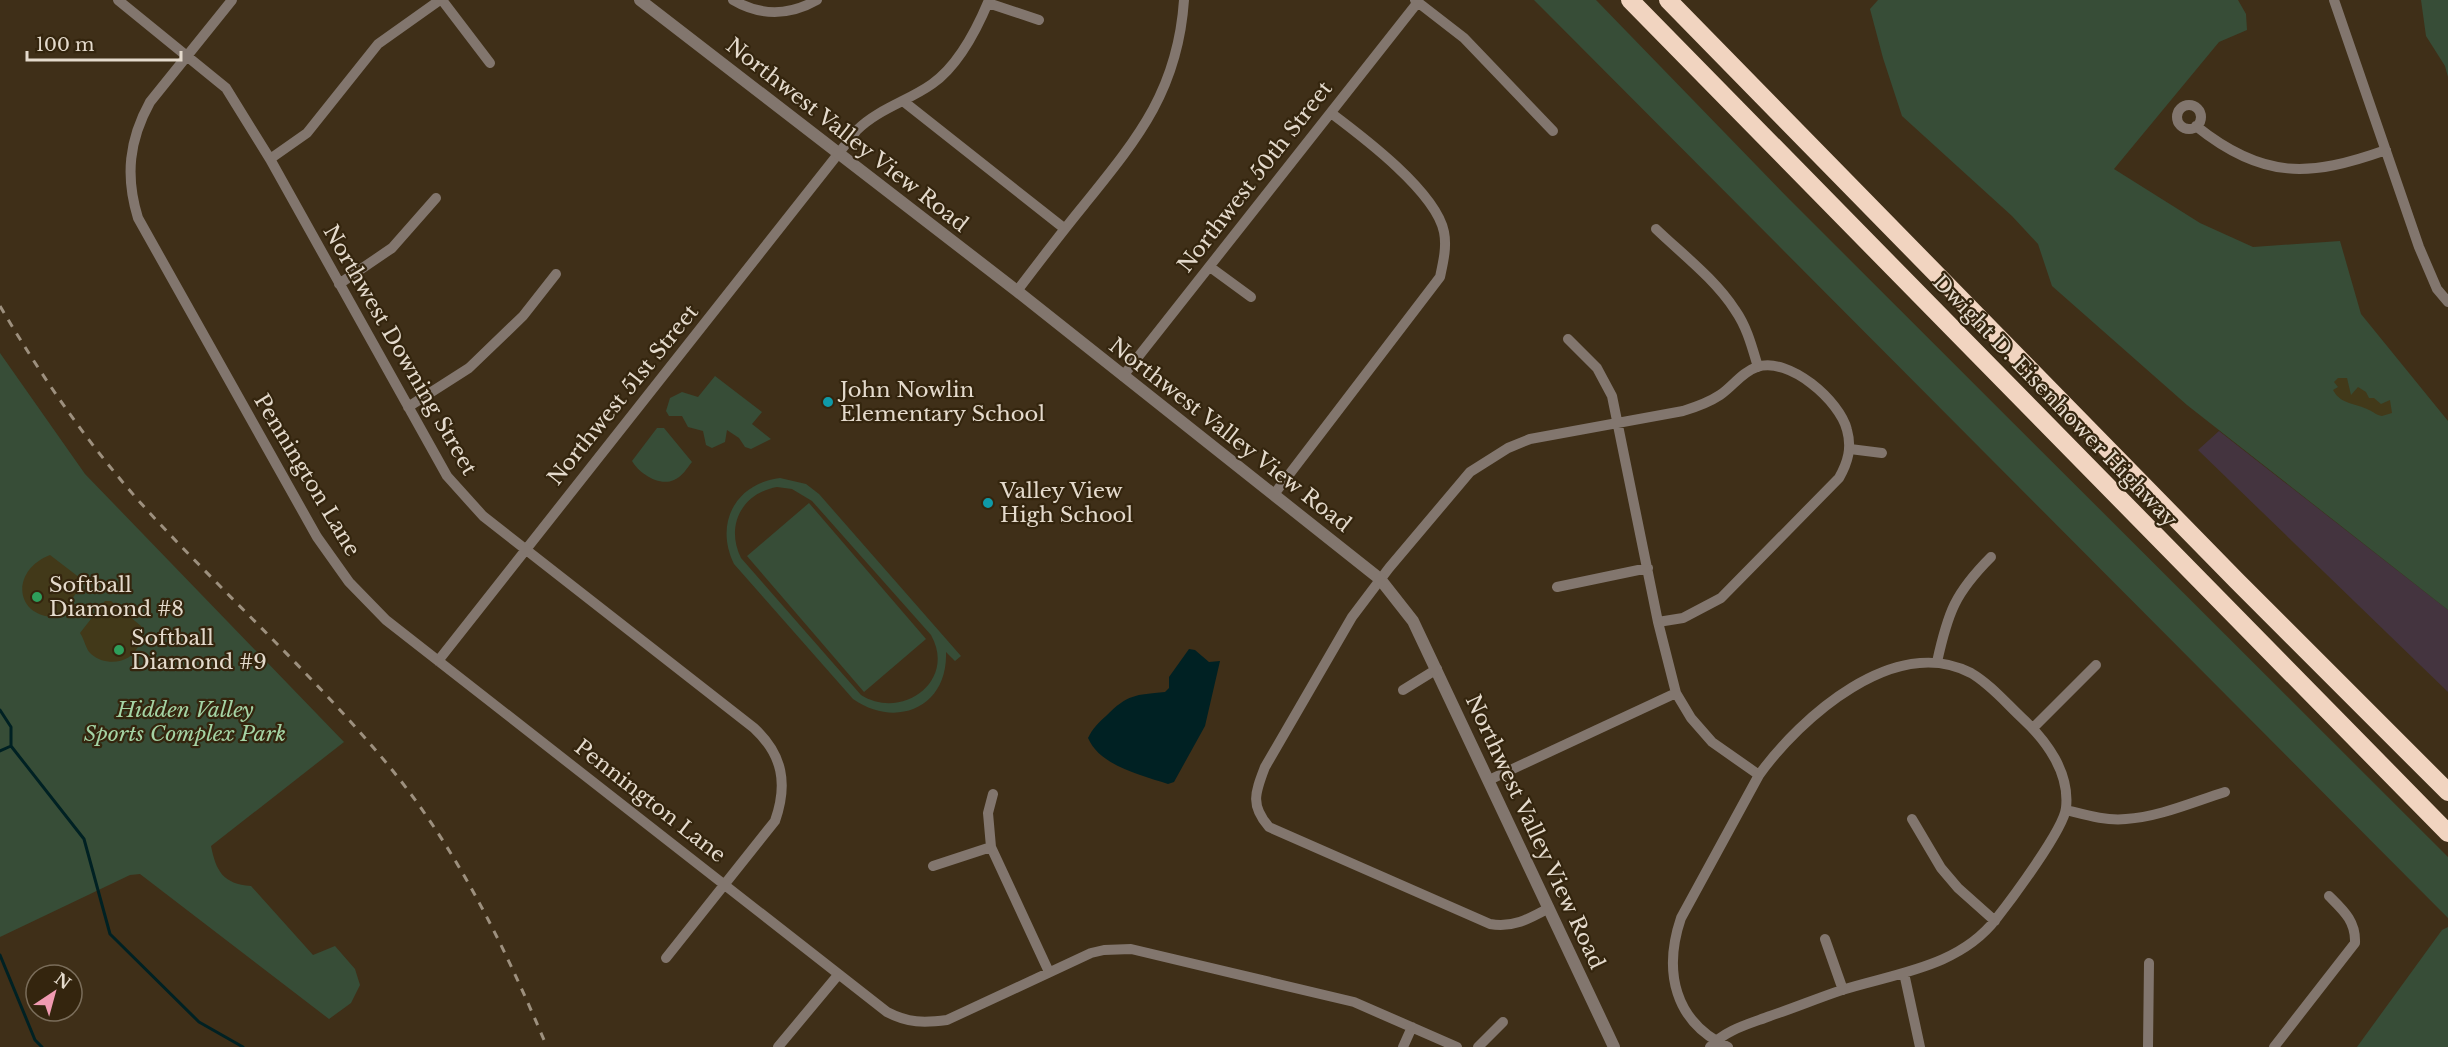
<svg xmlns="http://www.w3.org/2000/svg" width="2448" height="1047" viewBox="0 0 2448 1047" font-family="'Libre Baskerville',serif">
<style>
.industrial{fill:#44343f}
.green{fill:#374d37;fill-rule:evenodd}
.sand{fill:#423919}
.water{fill:#002123}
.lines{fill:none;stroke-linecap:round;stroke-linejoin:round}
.stream{stroke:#002123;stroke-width:3}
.minor{stroke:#82766e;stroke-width:10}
.tertiary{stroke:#82766e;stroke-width:12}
.motorway{stroke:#f1d4c0;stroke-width:18}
.rail{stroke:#9d907e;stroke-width:3;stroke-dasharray:8 8;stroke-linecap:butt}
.culture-dot{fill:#0f9aa8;stroke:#34250e;stroke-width:2}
.leisure-dot{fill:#2e9e5b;stroke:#34250e;stroke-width:2}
.labels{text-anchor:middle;stroke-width:4.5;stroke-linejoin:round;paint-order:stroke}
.street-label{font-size:21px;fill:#e4dacc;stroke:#34250e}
.poi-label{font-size:21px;fill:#e4dacc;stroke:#34250e;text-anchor:start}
.park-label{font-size:21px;font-style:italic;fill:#a4d3a4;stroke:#34250e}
</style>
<rect width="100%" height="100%" fill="#3f2f18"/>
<!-- industrial -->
<path class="industrial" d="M2219,431L2448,610V692L2198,450Z"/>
<!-- green -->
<path class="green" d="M1534,0H1596L1789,199L2448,857V918Z
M1878,0H2238L2246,14L2247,30L2219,42L2114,169L2200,223L2253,247L2340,241L2361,314L2448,421V610L2187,405L2052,286L2038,244L2012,216L1902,116L1883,58L1870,9Z
M2421,0H2448V77L2445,66L2426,36Z
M0,353L85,474L344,742L211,846C216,871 223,884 251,886L313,955L335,946L355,969L360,985L351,1003L329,1019L140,874L130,875L0,937Z
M715,376L762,412L752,424L771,439L751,449L745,447L739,438L727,430L725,442L712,448L706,445L703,431L688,427L682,416H669L666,411L670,398L682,392L698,397Z
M657,428H664L692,462C687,468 682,477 674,480C659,487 639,473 632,461Z
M780,478L806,484L819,494L961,656L955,661L946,652C948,708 896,729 853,699L734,564C714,523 736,483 780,478ZM777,487L792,489L812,501L931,635C957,681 902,721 861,695L741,558C725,526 742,493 777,487Z
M809,503L926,639L864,692L747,556Z
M2448,927V1047H2357L2442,930Z"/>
<!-- sand -->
<path class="sand" d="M2347,378L2351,395L2358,387L2366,392L2369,398H2374L2381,404L2390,400L2392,413L2382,416C2376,415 2374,412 2369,410C2356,403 2341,405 2333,390L2338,387L2334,382L2338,378Z
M50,555L80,578L81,587L58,617C15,619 9,571 50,555Z
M105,601H111L141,626C141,632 141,638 139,644C132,664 106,667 91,654C85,648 85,640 80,633Z"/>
<!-- water -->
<path class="water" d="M1189,649L1195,650L1209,662L1220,661L1205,726L1174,782L1168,784C1141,775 1100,766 1088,738C1093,728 1098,723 1106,716C1128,694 1135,695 1165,692L1169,688V677Z"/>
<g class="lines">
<!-- stream -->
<path class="stream" d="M0,710L11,727V746L0,751
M11,746L84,839L110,934L199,1022L243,1047
M0,955L35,1040L42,1047"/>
<!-- minor -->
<path class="minor" d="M118,0L226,88L270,159L447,476L483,516L754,728C783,755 788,784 775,821L666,958
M232,0L150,102C129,140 125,176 138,218L317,537L349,582L386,620L887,1012C908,1023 924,1023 947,1020L1091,953L1104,950L1131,949L1354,1002L1457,1047
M442,0L490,63
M733,0C760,16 789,16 817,0
M1415,0L1464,38L1553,131
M2334,0L2419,247L2437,289L2448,302
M988,3L1039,20
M903,101L1065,229
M2177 117a12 12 0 1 1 24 0a12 12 0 1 1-24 0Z
M2196,126C2263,180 2310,177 2386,150
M270,159L307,133L378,44L440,0
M1656,229C1682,254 1715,279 1735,310C1747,327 1752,347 1758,367
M1210,267L1251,297
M339,284L392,248L436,198
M1017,291C1039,262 1061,233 1084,205C1138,138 1178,90 1184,0
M1568,339L1597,368L1612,396L1658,622L1676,693L1691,718L1712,742L1759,775
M1123,376L1418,2
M408,407L469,368L523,316L556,274
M1850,449L1882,453
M1275,493L1440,277C1443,263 1447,247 1444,232C1436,192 1363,137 1331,113
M1557,587L1648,568
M438,661L857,130C878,109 908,101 932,84C959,65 977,29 989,0
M1937,662C1948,612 1955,593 1991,557
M1403,690L1437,669
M2033,728L2096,665
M1489,780L1676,693
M993,794L988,813L991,847L1049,972
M2066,810C2086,815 2106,821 2126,819C2159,817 2193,802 2225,792
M1912,819L1941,868L1958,888L1995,921
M933,866L991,847
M1549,908C1529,919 1513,928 1490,924L1269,827C1250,805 1255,793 1265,767L1352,617L1389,568L1470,472L1508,448L1530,439L1683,411C1696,407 1708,403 1720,395C1733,386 1742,372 1757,367C1789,356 1840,401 1847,430C1852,448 1848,462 1839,478L1721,598L1683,618L1658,622
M1825,939L1843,990
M1904,973L1920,1047
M778,1047L838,975
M1403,1047L1412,1027
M1478,1047L1503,1022
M1710,1047C1725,1030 1749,1024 1770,1016C1794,1008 1818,998 1842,990C1896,973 1959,967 1996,919C2011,900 2064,829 2066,808C2070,773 2047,741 2022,718C2006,703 1990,684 1971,673C1895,633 1800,718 1759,775L1681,918C1663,971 1674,1022 1728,1047
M2148,1047L2149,963
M2274,1047L2355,943C2356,921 2343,910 2329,896"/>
<!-- tertiary -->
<path class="tertiary" d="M640,0L1017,291L1380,579L1413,621L1614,1047"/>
<!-- motorway -->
<path class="motorway" d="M1630,0L2448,833
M1668,0L2237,581L2448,792"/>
<!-- rail -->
<path class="rail" d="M0,306C43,379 90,447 147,510C228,598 317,678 393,771C460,854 506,950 547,1047"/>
</g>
<!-- markers -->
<g class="culture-dot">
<circle cx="828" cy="402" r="6"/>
<circle cx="988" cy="503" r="6"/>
</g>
<g class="leisure-dot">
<circle cx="37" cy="597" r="6"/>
<circle cx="119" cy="650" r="6"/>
</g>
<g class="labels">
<!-- street labels -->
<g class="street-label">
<text transform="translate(847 135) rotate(38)" y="7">Northwest Valley View Road</text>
<text transform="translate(1255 177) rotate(-52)" y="7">Northwest 50th Street</text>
<text transform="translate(400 350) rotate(60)" y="7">Northwest Downing Street</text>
<text transform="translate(623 395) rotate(-51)" y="7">Northwest 51st Street</text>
<text transform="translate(2055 401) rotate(46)" y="7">Dwight D. Eisenhower Highway</text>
<text transform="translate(1230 435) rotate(38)" y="7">Northwest Valley View Road</text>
<text transform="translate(307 475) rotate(59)" y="7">Pennington Lane</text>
<text transform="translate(650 801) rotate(38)" y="7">Pennington Lane</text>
<text transform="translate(1535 832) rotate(65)" y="7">Northwest Valley View Road</text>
</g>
<!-- poi labels -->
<g class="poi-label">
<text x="840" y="397">John Nowlin<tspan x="840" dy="24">Elementary School</tspan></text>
<text x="1000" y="498">Valley View<tspan x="1000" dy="24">High School</tspan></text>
<text x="49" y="592">Softball<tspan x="49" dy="24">Diamond #8</tspan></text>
<text x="131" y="645">Softball<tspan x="131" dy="24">Diamond #9</tspan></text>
</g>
<!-- park labels -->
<g class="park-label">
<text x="185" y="717">Hidden Valley<tspan x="185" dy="24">Sports Complex Park</tspan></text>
</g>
</g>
<!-- north arrow -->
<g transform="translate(54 993) rotate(36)"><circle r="28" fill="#34250e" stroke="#7a6d5a" stroke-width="1.5"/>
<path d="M0-4.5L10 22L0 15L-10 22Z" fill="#f19ab1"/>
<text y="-9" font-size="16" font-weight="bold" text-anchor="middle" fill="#e4dacc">N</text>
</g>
<!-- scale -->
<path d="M27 51v9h154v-9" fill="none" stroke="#e4dacc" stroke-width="3"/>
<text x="36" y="51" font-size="18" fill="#e4dacc" stroke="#34250e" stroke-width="4.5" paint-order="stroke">100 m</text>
</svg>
